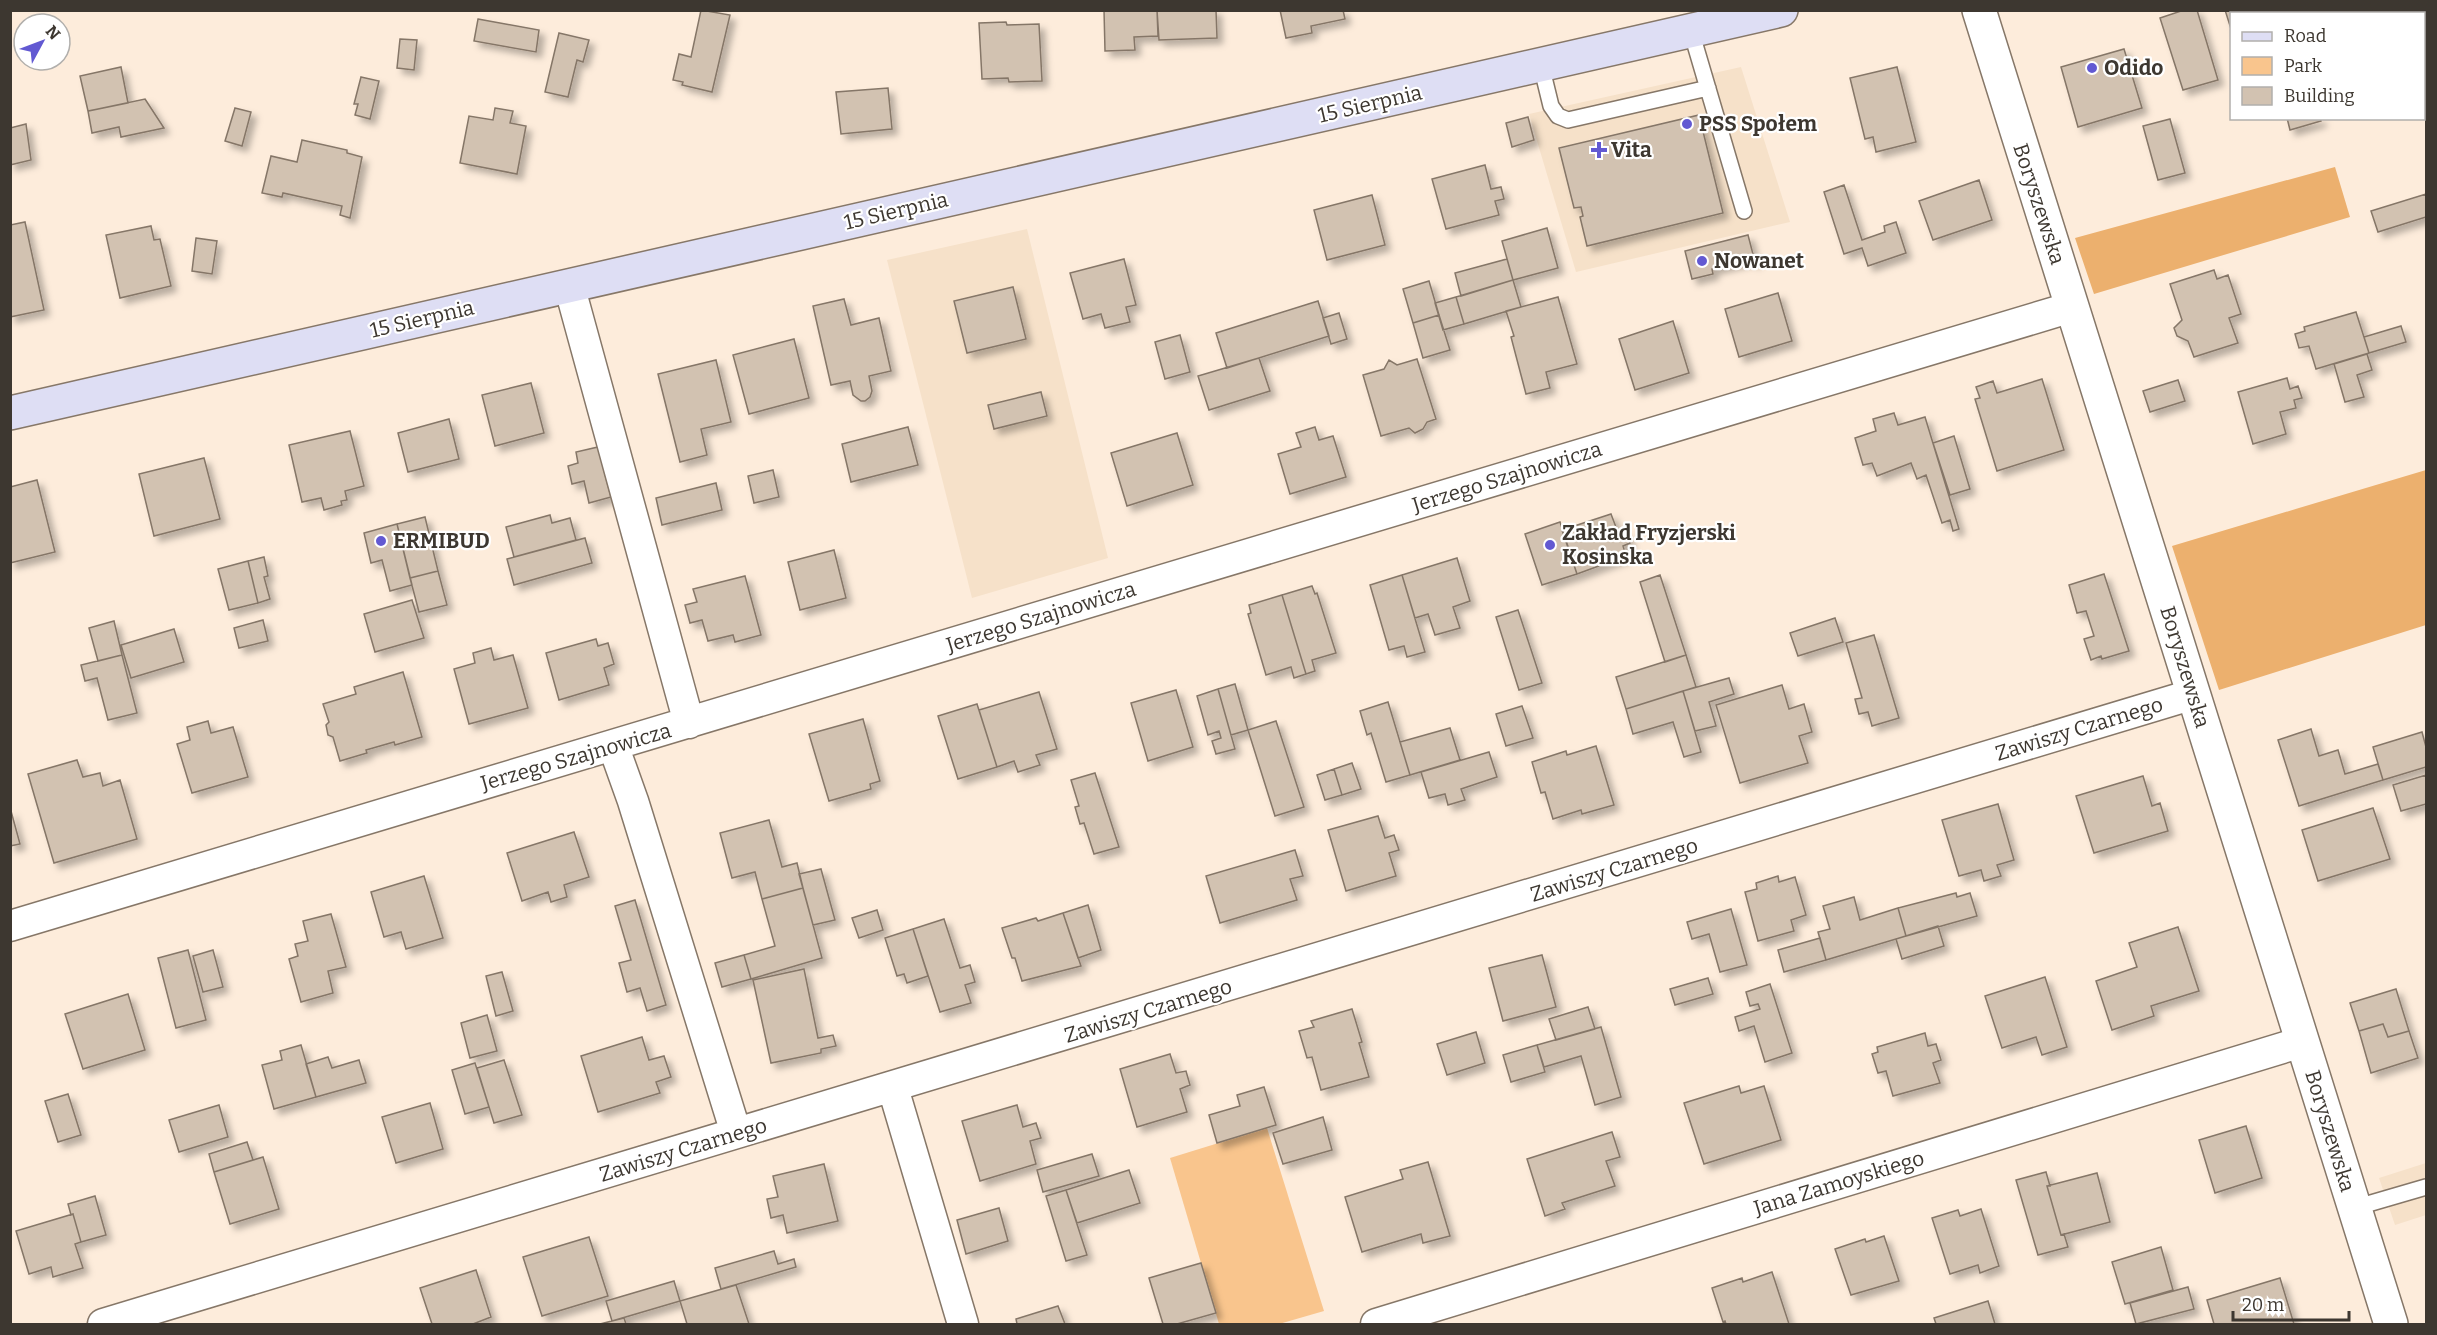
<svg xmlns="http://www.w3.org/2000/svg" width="2437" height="1335" viewBox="0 0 2437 1335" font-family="Bitter,serif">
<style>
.built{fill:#f6e1c9}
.green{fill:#f9c58d}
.forest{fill:#ecb06e}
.building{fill:#d2c2b1;stroke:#857667;stroke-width:1.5;filter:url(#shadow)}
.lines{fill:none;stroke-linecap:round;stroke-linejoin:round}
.service-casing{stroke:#867768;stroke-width:18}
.minor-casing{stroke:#867768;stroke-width:33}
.tertiary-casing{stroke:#867768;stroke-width:36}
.secondary-casing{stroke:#867768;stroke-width:36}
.service{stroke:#fff;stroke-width:15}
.minor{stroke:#fff;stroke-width:30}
.tertiary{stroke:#fff;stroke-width:33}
.secondary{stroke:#dedef4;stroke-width:33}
.poi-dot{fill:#6259d2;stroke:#fff;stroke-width:2}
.labels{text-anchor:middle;stroke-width:4.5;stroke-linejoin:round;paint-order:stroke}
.poi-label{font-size:21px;font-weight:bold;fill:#3d3730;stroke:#fff;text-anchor:start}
.street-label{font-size:21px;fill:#3d3730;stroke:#fff}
</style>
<defs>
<filter id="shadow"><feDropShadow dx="5.5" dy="5.5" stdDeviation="3" flood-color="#0004"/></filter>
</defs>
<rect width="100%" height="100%" fill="#fdecdb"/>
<!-- built -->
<path class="built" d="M1741,67L1790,222L1576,272L1529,114Z
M1027,229L1108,558L972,598L887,260Z
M2426,1163V1215L2395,1225L2379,1178Z"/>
<!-- green -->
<path class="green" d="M1267,1128L1324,1311L1279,1324H1219L1170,1158Z"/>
<!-- forest -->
<path class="forest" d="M2335,167L2350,217L2094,294L2075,238Z
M2426,470V625L2219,690L2172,546Z"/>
<!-- building -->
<path class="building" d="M701,10L730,15L712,92L682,85L683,82L673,80L679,54L691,57Z
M1104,10H1157L1158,36L1134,37L1135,50L1105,51Z
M1157,10H1216L1217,38L1159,40Z
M1280,10H1343L1345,19L1311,26L1312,33L1286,38Z
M2184,10H2197L2218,80L2183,90L2160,18Z
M2225,10H2284L2285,14H2232V32Z
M2329,10H2385L2386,14H2329Z
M478,19L539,30L536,52L474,41Z
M1006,22L1007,25L1039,24L1042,81L1009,82L1008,78L982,79L979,23Z
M559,33L589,40L583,62L577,60L568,97L545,92Z
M400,39L417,40L414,70L397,68Z
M2124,49L2142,108L2078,127L2061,67Z
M121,67L128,103L88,111L80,76Z
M1897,67L1916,142L1876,152L1873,137L1865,139L1850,78Z
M361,77L379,81L370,119L355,115L358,104H354Z
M888,88L892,129L841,134L836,92Z
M145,99L164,128L121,137L119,127L92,133L88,111Z
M235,108L251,112L242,146L225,141Z
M495,108L513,111L510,123L526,126L517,174L460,163L469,116L493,120Z
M1699,115L1723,213L1587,246L1580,217L1583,216L1581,207L1574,208L1559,148Z
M1528,117L1534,140L1512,147L1506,123Z
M2287,118H2320L2321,121L2290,130Z
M2170,119L2185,173L2158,180L2143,126Z
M26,124L31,160L10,165V128Z
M302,140L347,150V153L362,157L350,218L340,215L342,206L283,193L282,197L262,193L271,156L297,162Z
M1485,165L1491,189L1501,187L1504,199L1495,201L1499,215L1446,229L1432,179Z
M1979,180L1992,220L1933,240L1919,201Z
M1844,185L1862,240L1885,232L1884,226L1896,222L1906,253L1868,266L1862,248L1844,254L1824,192Z
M2426,194V217L2378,232L2371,211Z
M1372,195L1385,245L1327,260L1314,210Z
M25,222L44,310L10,317V225Z
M151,226L154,240L160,239L171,286L120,298L106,235Z
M1547,228L1558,268L1513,280L1502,241Z
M1748,235L1755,262L1753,263L1752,259L1712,269L1713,274L1692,279L1685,251Z
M196,238L217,241L212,274L192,271Z
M1124,259L1136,305L1126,307L1130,322L1105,328L1101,314L1083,319L1070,273Z
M1507,259L1513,280L1461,296L1455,273Z
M2214,270L2217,279L2228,275L2241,314L2229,318L2238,343L2194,357L2188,341L2177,336L2174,328L2182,320L2170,284Z
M1513,280L1521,307L1464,324L1456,297Z
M1429,281L1439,315L1413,323L1403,289Z
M1013,287L1026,339L967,353L954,301Z
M1778,293L1792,341L1739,357L1725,309Z
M1456,297L1464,324L1443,330L1435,303Z
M1558,297L1577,364L1546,372L1550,388L1526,394L1511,337L1514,336L1506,311Z
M844,299L851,325L879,318L891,371L869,376L872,391L870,397L865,401H861L853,395L850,381L831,385L813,306Z
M1318,301L1329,336L1227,368L1216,333Z
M2356,312L2369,353L2316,369L2309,346L2299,348L2295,334L2305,331L2304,327Z
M1339,313L1347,339L1331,344L1323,318Z
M1439,315L1450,350L1423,358L1413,323Z
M1673,321L1689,373L1635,390L1619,339Z
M2401,326L2406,342L2369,353L2364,337Z
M1180,335L1190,372L1165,379L1155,342Z
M794,339L809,398L749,414L733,355Z
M2367,354L2372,370L2357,375L2364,397L2345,402L2334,364Z
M1259,358L1270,391L1209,410L1198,376Z
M1417,359L1436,419L1427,422L1423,429L1415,433L1409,428L1381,436L1363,375L1384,369L1389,360L1397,365Z
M716,360L731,422L701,429L707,455L680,462L658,374Z
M2287,378L2290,389L2298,386L2302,398L2294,400L2296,408L2280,412L2286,434L2253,444L2238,392Z
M2042,379L2064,450L1997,471L1975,399L1980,398L1976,387L1993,381L1997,393Z
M2178,380L2185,401L2150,412L2143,391Z
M531,383L544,433L495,446L482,395Z
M1041,392L1047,416L994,429L988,405Z
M1894,413L1898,425L1925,417L1959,529L1953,531L1950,520L1942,523L1926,475L1917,479L1911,463L1877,476L1872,463L1863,465L1855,438L1876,431L1873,419Z
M449,419L459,459L408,472L398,433Z
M908,427L918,465L851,482L842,444Z
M1315,427L1319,440L1333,436L1346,477L1290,494L1278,454L1301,447L1296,433Z
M350,431L364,486L345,491L347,500L341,501L342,505L324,510L321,498L302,502L289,445Z
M1177,433L1193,485L1127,506L1111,453Z
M1954,436L1970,489L1950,495L1933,443Z
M598,447L611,497L589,503L584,481L572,484L568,466L578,463L576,452Z
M204,458L220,519L154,536L139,474Z
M773,470L779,497L754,503L748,476Z
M37,480L55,552L10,563V487Z
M716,483L722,510L662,525L656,498Z
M1611,514L1619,535L1626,533L1630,543L1623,546L1626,556L1577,574L1562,530Z
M550,515L552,523L570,518L576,540L514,557L506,527Z
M425,517L438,571L410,578L397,524Z
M1560,522L1577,574L1542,585L1525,534Z
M397,524L412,585L390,591L382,560L371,563L364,533Z
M585,538L592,563L514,585L507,559Z
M834,550L846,598L800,610L788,562Z
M264,557L268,576L264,577L270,599L258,603L248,561Z
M1457,558L1470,601L1453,607L1460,628L1435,635L1428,614L1415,618L1402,575Z
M248,561L258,603L229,610L218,569Z
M438,571L447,605L419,612L410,578Z
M2104,574L2129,651L2102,659L2101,656L2091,660L2084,639L2094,636L2086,611L2077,613L2069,585Z
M1402,575L1425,652L1407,657L1404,646L1389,650L1370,585Z
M1660,575L1686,655L1665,662L1640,582Z
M745,576L761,635L735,642L733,635L708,641L702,620L690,623L685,605L697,602L693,589Z
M1312,586L1315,594L1317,593L1336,653L1312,660L1315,671L1306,674L1282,595Z
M1282,595L1306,674L1294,678L1291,667L1266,675L1248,614L1251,613L1249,605Z
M412,600L424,638L375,652L364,614Z
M1518,610L1542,683L1519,690L1496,617Z
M1835,618L1843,642L1798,656L1790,633Z
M263,620L268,641L239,648L234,628Z
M114,621L122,655L98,661L89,628Z
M174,629L184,662L131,678L121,645Z
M1874,635L1899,718L1872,726L1868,712L1859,714L1855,699L1862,698L1846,643Z
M596,639L598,646L608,643L614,664L604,668L609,685L559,700L546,653Z
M491,648L494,660L513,655L528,708L469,724L454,669L475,663L473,653Z
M122,655L137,713L108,720L97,678L85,681L81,665Z
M1686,655L1696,687L1626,709L1616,677Z
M403,672L422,737L395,745L394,742L366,750L367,753L340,761L333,737L328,735L326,725L329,722L323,704L356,694L354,687Z
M1729,678L1734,694L1709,702L1716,726L1695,731L1683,691Z
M1235,684L1248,730L1231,735L1218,689Z
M1782,685L1789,709L1804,704L1812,732L1799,736L1808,763L1740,783L1716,705Z
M1218,689L1235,749L1216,754L1212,741L1221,738L1219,731L1208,735L1197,696Z
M1176,690L1193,747L1148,761L1131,703Z
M1683,691L1701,752L1684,757L1673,722L1633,734L1626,709Z
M1039,692L1057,749L1036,755L1040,765L1018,772L1014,761L997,767L979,710Z
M1388,702L1410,775L1386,782L1371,733L1367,735L1360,711Z
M977,704L997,767L958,779L938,716Z
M1522,706L1533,738L1506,746L1496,714Z
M863,719L880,781L870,784L871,789L829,801L809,734Z
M208,721L211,733L233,727L248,777L192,793L177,744L190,740L187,727Z
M1276,721L1304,807L1275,816L1248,730Z
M1450,728L1460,760L1410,775L1400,742Z
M2311,729L2319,756L2338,750L2345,774L2378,764L2383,780L2299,806L2278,740Z
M2422,732L2426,747V767L2383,780L2373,747Z
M1596,746L1614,805L1582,814L1581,810L1553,819L1545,792L1541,793L1532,762L1566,751L1567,755Z
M1489,752L1497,777L1461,789L1465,800L1448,805L1445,794L1429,798L1421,772Z
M77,760L83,777L100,773L103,786L120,780L137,839L54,863L28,774Z
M1352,763L1361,789L1342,795L1334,769Z
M1334,769L1342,795L1325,800L1317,775Z
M1095,773L1119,847L1094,854L1084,823L1080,824L1075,807L1079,806L1071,780Z
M2426,775V804L2401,811L2393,785Z
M2143,776L2152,806L2160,803L2168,831L2094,853L2076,796Z
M1998,804L2014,860L1997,865L2001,876L1984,881L1981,870L1959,876L1942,820Z
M2373,808L2390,859L2318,881L2302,830Z
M11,811L20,844L10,846V812Z
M1378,816L1385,838L1394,835L1399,850L1389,853L1396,876L1346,891L1328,830Z
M769,820L782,867L797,863L803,888L762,899L755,872L732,878L720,833Z
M574,832L589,877L564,885L567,897L551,902L548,892L522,901L507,853Z
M1295,850L1303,876L1290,879L1297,900L1220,923L1206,876Z
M821,869L835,920L813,925L799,874Z
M424,876L443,938L406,949L401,932L384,937L371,892Z
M1778,876L1779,882L1795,877L1806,915L1791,920L1794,931L1758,941L1745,892L1757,889L1756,883Z
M803,888L822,958L751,979L744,955L775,946L762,899Z
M1956,893L1957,897L1970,893L1977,916L1906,936L1898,908Z
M1854,897L1860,920L1898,908L1906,936L1826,960L1818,932L1830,929L1823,906Z
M635,900L666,1005L647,1011L640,988L627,992L619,963L631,960L615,906Z
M1088,905L1101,950L1078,958L1063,913Z
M1731,909L1747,965L1720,972L1709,934L1692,939L1687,922Z
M877,910L883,930L859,938L852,918Z
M1063,913L1081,966L1022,981L1015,958H1012L1002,928L1036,918L1038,921Z
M331,914L346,967L328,971L333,993L301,1002L289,959L298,956L295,944L308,941L303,921Z
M944,919L960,968L970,965L975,982L965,985L971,1003L940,1012L913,929Z
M1938,926L1944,946L1902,959L1896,939Z
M2178,927L2199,991L2151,1006L2154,1016L2112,1030L2096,981L2137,967L2129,943Z
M913,929L928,976L907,983L904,974L897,976L885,938Z
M1820,938L1826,960L1784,972L1778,950Z
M188,950L206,1020L176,1028L158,958Z
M213,950L223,987L203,992L193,956Z
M744,955L751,979L722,987L715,963Z
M1542,955L1556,1007L1503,1021L1489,968Z
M804,969L818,1038L833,1035L836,1046L821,1049V1053L771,1063L753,980Z
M502,972L513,1011L496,1016L486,976Z
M2045,977L2067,1047L2042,1055L2036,1037L2002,1048L1985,996Z
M1708,978L1713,994L1675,1005L1670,989Z
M1770,984L1792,1053L1765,1062L1754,1026L1739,1031L1735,1017L1760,1009L1758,1004L1750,1006L1746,992Z
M2396,989L2409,1031L2388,1037L2383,1024L2359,1031L2350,1003Z
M128,994L145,1050L83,1069L65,1014Z
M1588,1007L1595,1029L1556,1040L1549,1019Z
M1352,1009L1362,1042L1359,1043L1369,1077L1321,1090L1312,1057L1307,1058L1299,1031L1314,1027L1311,1021Z
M487,1015L497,1051L470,1058L461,1023Z
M2383,1024L2388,1037L2409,1031L2418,1058L2371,1073L2359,1031Z
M1601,1027L1621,1097L1595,1105L1581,1056L1544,1067L1537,1045Z
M1476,1032L1485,1063L1447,1075L1437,1044Z
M1925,1033L1928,1046L1936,1044L1941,1060L1933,1063L1940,1083L1893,1096L1886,1071L1878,1073L1872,1054L1878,1052L1877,1047Z
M642,1037L649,1060L664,1056L671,1077L656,1082L660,1093L598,1112L581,1056Z
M301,1045L316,1097L274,1109L262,1065L282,1060L280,1051Z
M1537,1045L1545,1072L1511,1082L1503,1055Z
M1170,1054L1176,1073L1186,1071L1190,1085L1180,1089L1187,1112L1137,1127L1120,1069Z
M328,1057L332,1068L359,1060L366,1083L316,1097L306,1064Z
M504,1060L522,1115L494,1123L477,1068Z
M475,1063L489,1107L465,1114L452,1070Z
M1739,1086L1741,1093L1764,1086L1781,1140L1704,1164L1684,1103Z
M1264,1087L1276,1125L1217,1143L1209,1115L1240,1106L1237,1095Z
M68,1094L81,1135L58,1142L45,1101Z
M430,1103L443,1149L396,1163L382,1117Z
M219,1105L228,1137L179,1152L169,1120Z
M1017,1105L1023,1127L1036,1123L1041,1138L1030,1141L1036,1164L980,1181L962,1121Z
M1323,1117L1332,1150L1283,1164L1273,1133Z
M2246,1126L2262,1178L2215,1193L2199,1140Z
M1612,1132L1620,1157L1606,1161L1615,1186L1562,1203L1565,1209L1545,1216L1527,1159Z
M247,1142L253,1160L214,1172L209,1154Z
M1092,1154L1099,1176L1043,1192L1037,1170Z
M263,1157L279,1209L230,1224L214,1172Z
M1428,1162L1450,1236L1423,1243L1421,1234L1362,1252L1345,1197L1403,1179L1400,1170Z
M824,1164L838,1221L787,1233L783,1215L771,1218L767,1199L778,1197L773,1176Z
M1129,1170L1140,1203L1077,1223L1066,1190Z
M2046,1172L2050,1186H2047L2061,1235L2064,1234L2068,1247L2038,1255L2016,1180Z
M2097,1173L2110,1222L2061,1235L2047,1186Z
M1066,1190L1087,1255L1066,1261L1046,1196Z
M95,1196L106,1235L81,1242L73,1214L71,1215L68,1204Z
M999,1208L1008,1241L966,1254L957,1220Z
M1981,1209L1999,1266L1980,1273L1978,1265L1950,1274L1932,1218L1958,1210L1960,1216Z
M73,1214L81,1242L75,1244L83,1268L53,1277L51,1267L29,1274L16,1231Z
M1884,1236L1899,1281L1851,1295L1835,1249L1865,1239L1866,1242Z
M589,1237L608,1296L542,1316L523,1257Z
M2161,1247L2173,1290L2125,1304L2112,1262Z
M774,1251L778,1264L794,1259L796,1267L721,1289L715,1268Z
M1201,1263L1216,1313L1177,1324H1163L1149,1278Z
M476,1270L491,1317L473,1324H432L420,1288Z
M1772,1272L1789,1324H1726L1725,1321L1723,1322L1712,1288L1742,1278L1743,1282Z
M2280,1278L2294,1324H2214L2207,1300Z
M674,1281L680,1301L612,1321L606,1301Z
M736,1285L749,1324H687L680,1301Z
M2188,1287L2194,1309L2136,1324L2130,1303Z
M1988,1301L1995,1324H1936L1934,1318Z
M1058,1306L1065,1324H1017L1016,1319Z
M624,1318L626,1324H600Z"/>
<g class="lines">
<!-- service casing -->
<g class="service-casing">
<path id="service" d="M1691,31L1744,211
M1541,65L1551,106L1558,116L1568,120L1708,88
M2354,1208L2426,1187"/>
</g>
<!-- minor casing -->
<g class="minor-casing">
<path id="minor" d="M569,285L689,723
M613,745L633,801L736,1133
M10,926L2072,307
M893,1088L963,1324
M103,1324L2194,694
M1376,1324L2302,1042"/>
</g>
<!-- tertiary casing -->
<g class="tertiary-casing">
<path id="tertiary" d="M1979,10L2391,1324"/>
</g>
<!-- secondary casing -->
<g class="secondary-casing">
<path id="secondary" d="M10,413L1781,10"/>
</g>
<!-- service -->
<use href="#service" class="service"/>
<!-- minor -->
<use href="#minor" class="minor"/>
<!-- tertiary -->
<use href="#tertiary" class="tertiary"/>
<!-- secondary -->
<use href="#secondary" class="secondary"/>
</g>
<!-- markers -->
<g class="poi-dot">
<circle cx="2092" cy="68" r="6"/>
<circle cx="1687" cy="124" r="6"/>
<path d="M1596 141h6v6h6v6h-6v6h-6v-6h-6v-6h6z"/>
<circle cx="1702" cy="261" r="6"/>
<circle cx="381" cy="541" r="6"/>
<circle cx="1550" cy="545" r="6"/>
</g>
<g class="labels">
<!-- poi labels -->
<g class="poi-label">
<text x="2104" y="75">Odido</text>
<text x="1699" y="131">PSS Społem</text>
<text x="1611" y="157">Vita</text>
<text x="1714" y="268">Nowanet</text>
<text x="1562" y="540">Zakład Fryzjerski<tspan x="1562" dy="24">Kosinska</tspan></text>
<text x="393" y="548">ERMIBUD</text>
</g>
<!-- street labels -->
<g class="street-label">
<text transform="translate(1370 104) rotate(-13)" y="7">15 Sierpnia</text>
<text transform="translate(2039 204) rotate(72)" y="7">Boryszewska</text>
<text transform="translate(896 211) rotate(-13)" y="7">15 Sierpnia</text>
<text transform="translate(422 319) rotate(-13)" y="7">15 Sierpnia</text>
<text transform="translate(1507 477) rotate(-17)" y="7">Jerzego Szajnowicza</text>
<text transform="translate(1041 617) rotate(-17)" y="7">Jerzego Szajnowicza</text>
<text transform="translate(2185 667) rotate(73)" y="7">Boryszewska</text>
<text transform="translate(2079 729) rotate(-17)" y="7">Zawiszy Czarnego</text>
<text transform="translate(576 757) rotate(-16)" y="7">Jerzego Szajnowicza</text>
<text transform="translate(1614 870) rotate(-17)" y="7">Zawiszy Czarnego</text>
<text transform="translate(1148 1011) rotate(-17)" y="7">Zawiszy Czarnego</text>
<text transform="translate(2330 1131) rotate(73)" y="7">Boryszewska</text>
<text transform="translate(683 1150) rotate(-17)" y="7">Zawiszy Czarnego</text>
<text transform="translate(1839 1183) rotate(-17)" y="7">Jana Zamoyskiego</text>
</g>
</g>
<!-- border -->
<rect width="2437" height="1335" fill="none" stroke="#3d3730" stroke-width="24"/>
<!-- legend -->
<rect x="2230" y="12" width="195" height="108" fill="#ffffff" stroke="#b1afac" stroke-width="1.5"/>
<rect x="2242" y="32" width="30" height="9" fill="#dedef4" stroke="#b1afac" stroke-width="1.5"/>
<text x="2284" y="42" font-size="18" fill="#3d3730">Road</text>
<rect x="2242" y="57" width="30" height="18" fill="#f9c58d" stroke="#b1afac" stroke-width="1.5"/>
<text x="2284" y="72" font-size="18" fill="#3d3730">Park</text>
<rect x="2242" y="87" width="30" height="18" fill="#d2c2b1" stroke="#b1afac" stroke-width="1.5"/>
<text x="2284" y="102" font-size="18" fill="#3d3730">Building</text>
<!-- north arrow -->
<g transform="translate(42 42) rotate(49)"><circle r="28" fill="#ffffff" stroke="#b1afac" stroke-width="1.5"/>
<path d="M0-4.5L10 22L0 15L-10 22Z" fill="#6259d2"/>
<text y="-9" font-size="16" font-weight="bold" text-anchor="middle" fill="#3d3730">N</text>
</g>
<!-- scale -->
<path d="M2233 1311v9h116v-9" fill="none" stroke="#3d3730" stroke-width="3"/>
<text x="2242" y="1311" font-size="18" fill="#3d3730" stroke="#ffffff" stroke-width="4.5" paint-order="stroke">20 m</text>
</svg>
